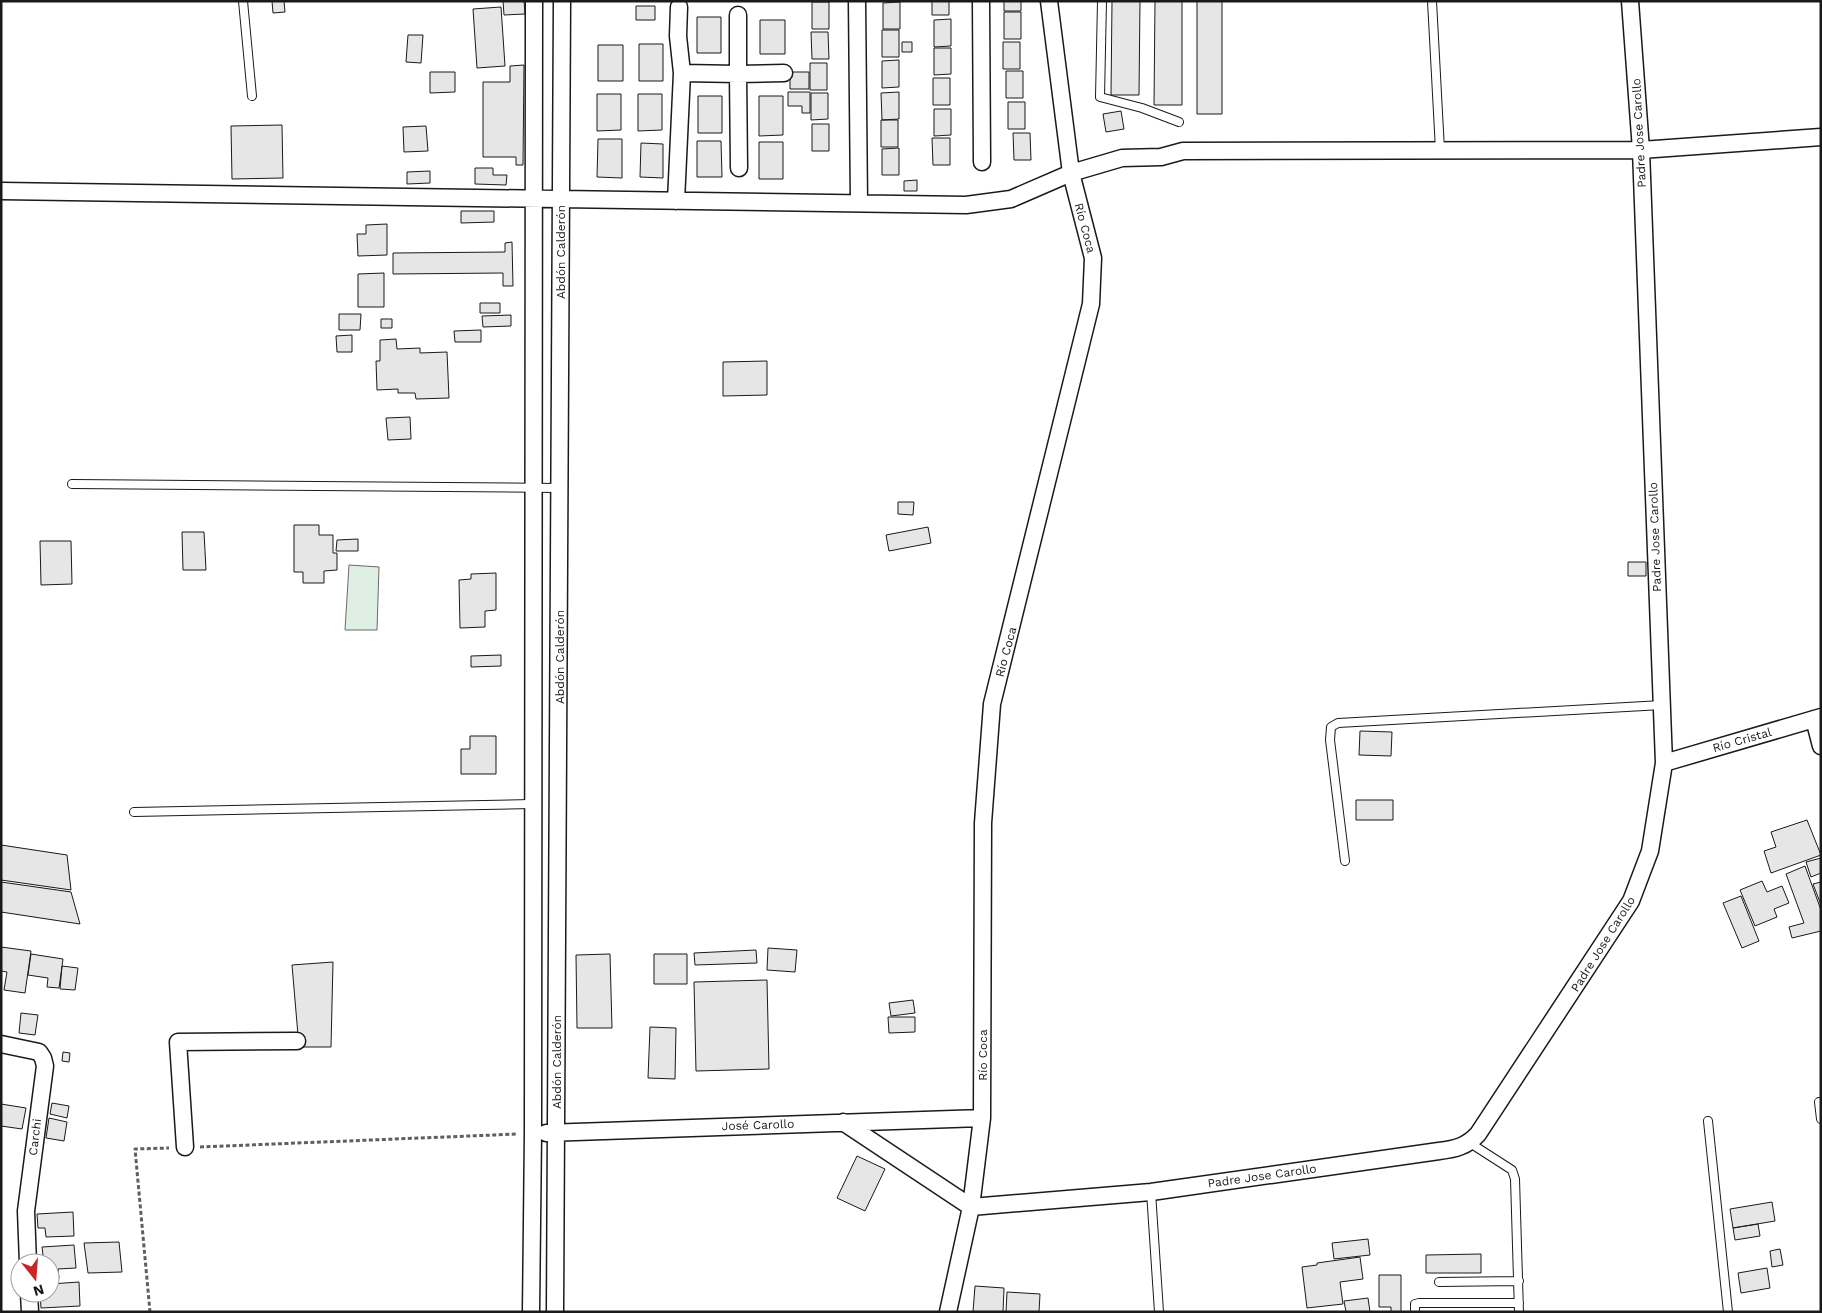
<svg xmlns="http://www.w3.org/2000/svg" width="1822" height="1313" viewBox="0 0 1822 1313" font-family="'Work Sans',sans-serif">
<style>
.green{fill:#e0efe3;stroke:#6a6a6a}
.building{fill:#e6e6e6;stroke:#1a1a1a}
.lines{fill:none;stroke-linecap:round;stroke-linejoin:round}
.lane-casing{stroke:#1a1a1a;stroke-width:10}
.street-casing{stroke:#1a1a1a;stroke-width:19}
.path{stroke:#5f5f5f;stroke-width:3;stroke-dasharray:4 2.5;stroke-linecap:butt}
.lane{stroke:#fff;stroke-width:8}
.street{stroke:#fff;stroke-width:16}
.labels{text-anchor:middle;stroke-width:4;stroke-linejoin:round;paint-order:stroke}
.street-label{font-size:12px;fill:#1a1a1a;stroke:#fff}
</style>
<rect width="100%" height="100%" fill="#fff"/>
<!-- green -->
<path class="green" d="M349,565L379,567L377,630H345Z"/>
<!-- building -->
<path class="building" d="M272,1H284L285,12L273,13Z
M503,1H524L525,14L504,15Z
M932,1H949V15H932Z
M1004,1H1021V11H1004Z
M1112,1H1140L1139,95H1111Z
M1155,1H1182V105H1154Z
M1197,1H1222V114H1197Z
M812,2H829V29H812Z
M900,2V29H883V3Z
M636,6H655V20H636Z
M501,7L505,66L477,68L473,9Z
M1004,12H1021V39H1004Z
M697,17H721V53H697Z
M951,19V46L934,47V20Z
M760,20H785V54H760Z
M882,30H899V57H882Z
M811,32H828L829,59H812Z
M408,35H423L421,63L406,62Z
M902,42H912V52H902Z
M1003,42H1020V69H1003Z
M639,44H663V81H639Z
M598,45H623V81H598Z
M934,48H951V74L934,75Z
M899,60V87L882,88V61Z
M810,63H827V90H810Z
M524,65L523,165H516V157H483V82H510V66Z
M1006,71H1023V98H1006Z
M430,72H455V92L430,93Z
M790,72H809V89H790Z
M933,78H950V105H933Z
M788,92H810V113H802V106H788Z
M899,92V119L882,120L881,93Z
M811,93H828V119L811,120Z
M597,94H621V130L597,131Z
M638,94H662V130L638,131Z
M698,96H722V133H698Z
M759,96H783V135L759,136Z
M1008,102H1025V129H1008Z
M934,109H951V135L934,136Z
M1121,111L1124,129L1106,132L1103,114Z
M881,120H898V147H881Z
M812,124H829V151H812Z
M282,125L283,178L232,179L231,126Z
M426,126L428,151L404,152L403,127Z
M1013,133H1030L1031,160H1014Z
M932,138H950V165H933Z
M598,139H622V178L597,177Z
M697,141H721L722,177H697Z
M759,142H783V179H759Z
M641,143L663,144V178L640,177Z
M899,148V175H882V149Z
M475,168H493V175H507L506,185L475,184Z
M430,171V183L407,184V172Z
M917,180V191H904V181Z
M461,211H494V222L461,223Z
M387,224V255L358,256L357,234H366V225Z
M512,242L513,286H503V273L393,274V253L505,252V243Z
M384,273V307H358V274Z
M480,303H500V313H480Z
M339,314H361L360,330H339Z
M511,315V326L483,327L482,316Z
M381,319H392V328H381Z
M481,330V342H455L454,331Z
M352,335V352H337L336,336Z
M396,339L397,349L420,348V353L447,352L449,398L416,399L415,393H398V389L377,390L376,361H380V340Z
M767,361V395L723,396V362Z
M410,417L411,439L388,440L386,418Z
M898,502H914L913,515L898,514Z
M294,525H319V535H333V553H337V570L324,571V583H303V572H294Z
M928,527L931,543L889,551L886,535Z
M182,532H204L206,570H183Z
M358,539V551H336L337,540Z
M40,541H71L72,584L41,585Z
M1628,562H1646V576H1628Z
M496,573V610L485,611V627L460,628L459,580L471,579V574Z
M501,655V666L471,667V656Z
M1360,731L1392,732L1391,756L1359,755Z
M470,736H496V774H461V749H470Z
M1356,800H1393V820H1356Z
M1807,820L1821,855L1771,873L1764,851L1776,847L1771,832Z
M1,845L67,855L71,890L1,880Z
M1821,858V873L1811,877L1806,862Z
M1805,866L1821,910V931L1792,938L1789,927L1804,923L1786,874Z
M1762,881L1767,892L1782,886L1789,903L1774,909L1777,917L1755,926L1740,890Z
M1,882L71,892L80,924L1,912Z
M1821,882V905L1813,884Z
M1741,896L1759,941L1742,948L1723,903Z
M1,947L31,951L25,993L4,990L7,972L1,971Z
M768,948L797,950L795,972L767,970Z
M756,950L757,963L695,965L694,953Z
M31,954L63,959L59,988L47,987L48,978L28,975Z
M610,954L612,1028H577L576,955Z
M654,954H687V984H654Z
M333,962L331,1047H299L292,965Z
M62,966L78,968L75,990L60,989Z
M767,980L769,1069L696,1071L694,982Z
M913,1000L915,1013L891,1016L889,1003Z
M21,1013L38,1015L35,1035L19,1033Z
M888,1017H915V1032L889,1033Z
M650,1027L676,1028L675,1079L648,1078Z
M63,1052L70,1053L69,1062L62,1061Z
M52,1103L69,1106L67,1118L50,1114Z
M1,1104L26,1108L22,1129L1,1126Z
M49,1118L67,1122L64,1141L46,1138Z
M857,1156L885,1169L865,1211L837,1198Z
M1772,1202L1775,1221L1733,1228L1730,1209Z
M73,1212L74,1236L46,1237L45,1228H38L37,1214Z
M1758,1224L1760,1236L1735,1240L1733,1228Z
M1368,1239L1370,1255L1334,1259L1332,1243Z
M119,1242L122,1272L88,1273L84,1243Z
M74,1245L76,1268L58,1269L59,1279H50V1263H44L42,1247Z
M1780,1249L1783,1265L1772,1267L1770,1251Z
M1481,1254V1273H1426V1255Z
M1360,1257L1363,1279L1340,1282L1343,1304L1307,1308L1302,1267L1317,1265V1263Z
M1767,1268L1770,1288L1741,1293L1738,1273Z
M1379,1275H1401V1312H1386H1391V1307H1379Z
M79,1282L80,1306L41,1308L40,1293H50V1284Z
M975,1286L1004,1288L1003,1312H973Z
M1007,1292L1040,1294L1039,1312H1006Z
M1368,1298L1370,1312H1346L1344,1301Z"/>
<g class="lines">
<!-- lane casing -->
<g class="lane-casing">
<path id="lane" d="M243,1L252,96
M1102,1L1100,97L1142,108L1179,122
M1432,1L1440,150
M72,484L561,488
M134,812L532,804
M1345,861L1330,740L1331,727L1338,723L1662,705
M1819,1102L1821,1119
M1708,1121L1728,1312
M1470,1143L1512,1170L1515,1179L1519,1312
M1151,1192L1159,1312
M1439,1282L1519,1281
M1415,1312V1304L1419,1303H1519"/>
</g>
<!-- street casing -->
<g class="street-casing">
<path id="street" d="M857,1L859,203
M981,1L982,162
M738,15V74L784,73
M682,73L738,74L739,168
M1,191L966,205L1011,199L1071,173L1122,158L1161,157L1183,151L1641,150L1821,137
M676,201L682,73L678,36L679,7
M1814,719L1821,746
M1664,763L1821,717
M1,1044L39,1052L43,1058L45,1066L26,1211L28,1263
M843,1122L971,1207L1151,1192L1439,1151C1456,1149 1467,1146 1478,1134L1631,901L1650,851L1664,763L1641,150L1630,1
M546,1133L982,1118
M185,1147L178,1042L297,1041
M29,1293L30,1312
M531,1312L533,1133L534,1
M555,1312L562,1
M948,1312L971,1207L982,1118L983,823L992,704L1091,304L1093,258L1071,173L1049,1"/>
</g>
<!-- path -->
<path class="path" d="M200,1147L518,1134
M150,1312L135,1149L169,1148"/>
<!-- lane -->
<use href="#lane" class="lane"/>
<!-- street -->
<use href="#street" class="street"/>
</g>
<g class="labels">
<!-- street labels -->
<g class="street-label">
<text transform="translate(1639 133) rotate(-93)" y="4">Padre Jose Carollo</text>
<text transform="translate(1085 228) rotate(75)" y="4">Río Coca</text>
<text transform="translate(561 252) rotate(-90)" y="4">Abdón Calderón</text>
<text transform="translate(1655 537) rotate(-92)" y="4">Padre Jose Carollo</text>
<text transform="translate(1006 652) rotate(-75)" y="4">Río Coca</text>
<text transform="translate(560 657) rotate(-90)" y="4">Abdón Calderón</text>
<text transform="translate(1742 740) rotate(-16)" y="4">Río Cristal</text>
<text transform="translate(1603 944) rotate(-58)" y="4">Padre Jose Carollo</text>
<text transform="translate(983 1055) rotate(-90)" y="4">Río Coca</text>
<text transform="translate(557 1062) rotate(-90)" y="4">Abdón Calderón</text>
<text transform="translate(758 1125) rotate(-2)" y="4">José Carollo</text>
<text transform="translate(35 1137) rotate(-83)" y="4">Carchi</text>
<text transform="translate(1262 1176) rotate(-8)" y="4">Padre Jose Carollo</text>
</g>
</g>
<!-- border -->
<rect width="1822" height="1313" fill="none" stroke="#1a1a1a" stroke-width="5"/>
<!-- north arrow -->
<g transform="translate(35 1278) rotate(163)"><circle r="24" fill="#ffffff" stroke="#a3a3a3"/>
<path d="M0-4L9 19L0 12L-9 19Z" fill="#c62828"/>
<text y="-8" font-size="14" font-weight="bold" text-anchor="middle" fill="#1a1a1a">N</text>
</g>
</svg>
